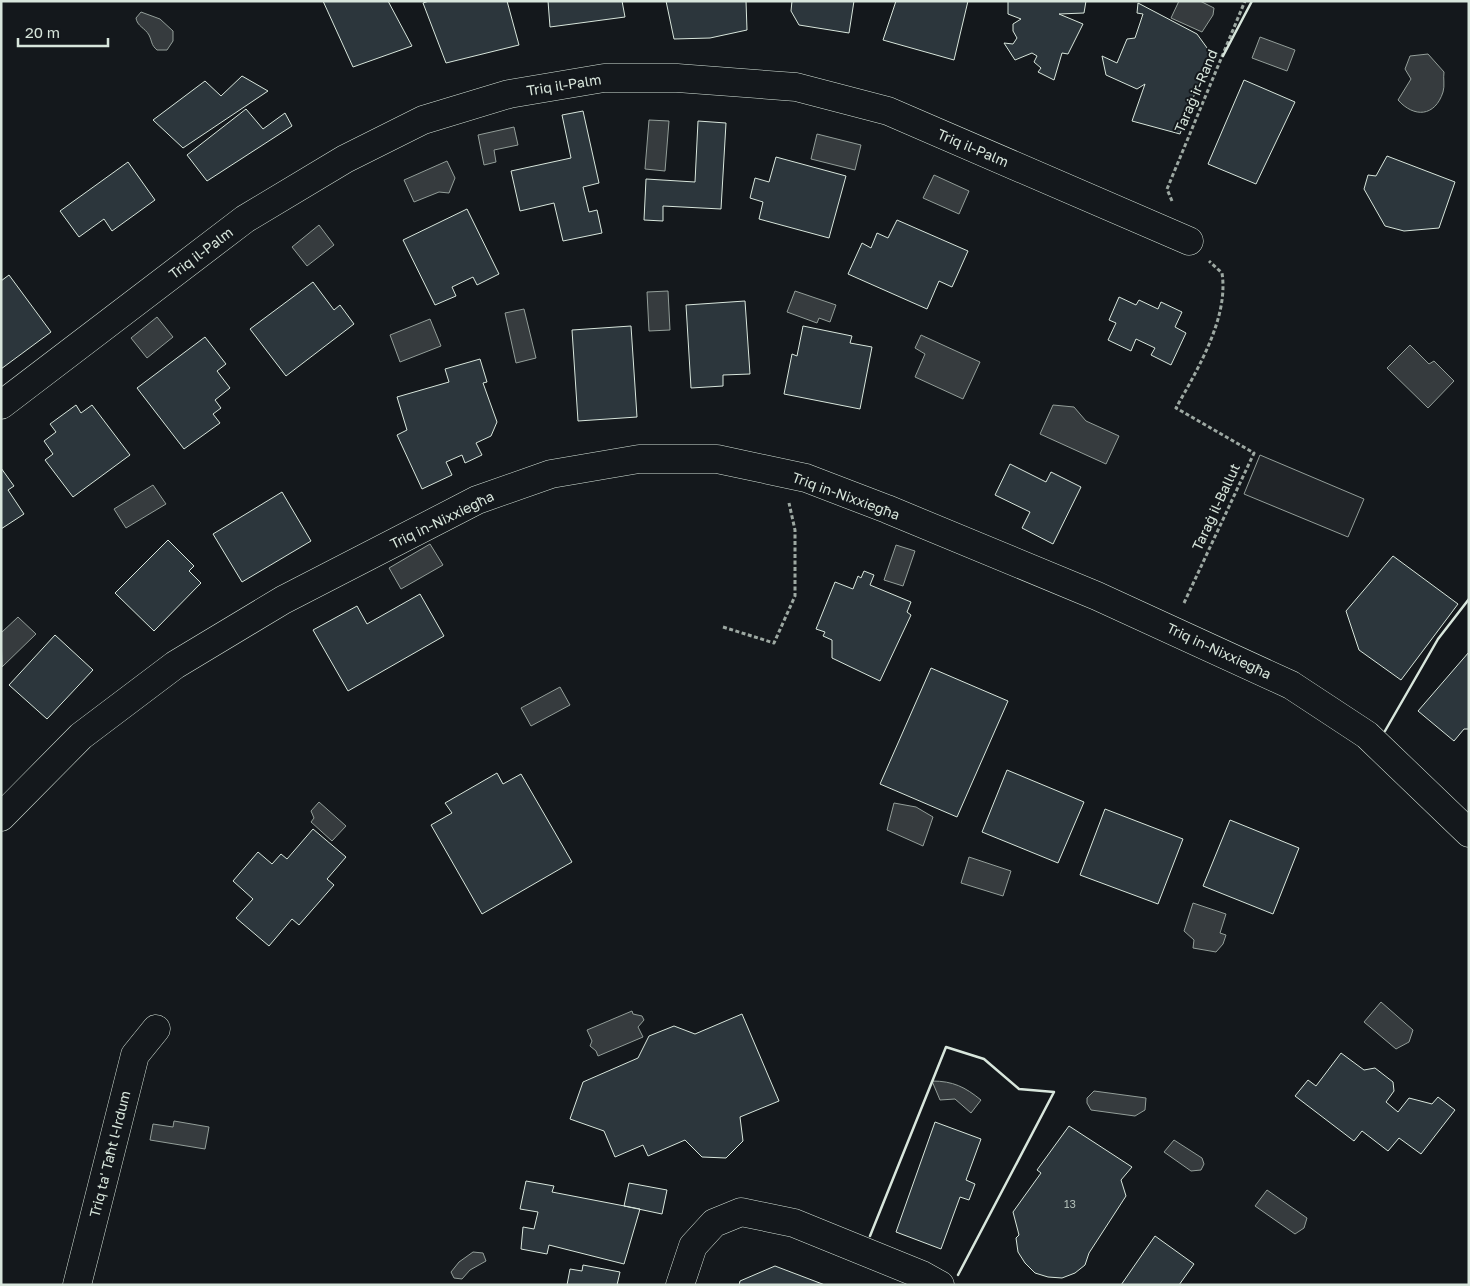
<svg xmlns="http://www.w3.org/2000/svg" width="1470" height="1286" viewBox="0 0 1470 1286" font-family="'Golos Text',sans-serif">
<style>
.green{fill:#202428;stroke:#939e99}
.water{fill:#363b3e;stroke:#939e99}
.building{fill:#2c363c;stroke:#d8e6dc}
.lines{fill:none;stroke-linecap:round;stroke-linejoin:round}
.minor-casing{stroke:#d8e6dc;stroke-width:29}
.path{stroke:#9da8a2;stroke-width:3;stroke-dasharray:4 2.5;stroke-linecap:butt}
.minor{stroke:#14181c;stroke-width:28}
.wall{stroke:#d8e6dc;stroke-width:2.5}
.labels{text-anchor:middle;stroke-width:4;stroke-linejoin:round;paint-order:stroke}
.number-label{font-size:11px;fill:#adbab4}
.street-label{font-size:14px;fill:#d8e6dc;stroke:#14181c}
</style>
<rect width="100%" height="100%" fill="#14181c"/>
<!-- green -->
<path class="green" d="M1260,455L1364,499L1348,537L1244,494Z"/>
<!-- water -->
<path class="water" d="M1179,1H1200L1214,8L1213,15L1202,32L1171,18Z
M141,12L160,19L173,31V41L167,50H157C151,45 152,41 149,35C145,28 137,26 136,18Z
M1260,37L1295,50L1287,71L1252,58Z
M1428,54L1444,72C1443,78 1445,86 1443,92C1435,117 1414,118 1398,100L1411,79L1405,69L1410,56Z
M649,120L669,121L665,171L645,169Z
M514,127L518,145L494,150L496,162L484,165L478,135Z
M817,134L861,145L855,170L811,159Z
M447,161L455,178L449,193L439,192L414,202L404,180Z
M934,175L969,191L959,214L923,198Z
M319,225L334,245L307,266L292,247Z
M668,291L670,330L649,331L647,292Z
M795,291L836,305L830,322L819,318L817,323L787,312Z
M524,309L536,358L516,363L505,313Z
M157,317L173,337L147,358L131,338Z
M430,319L441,346L400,362L390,335Z
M921,335L980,362L963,399L915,377L925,354L915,348Z
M1410,345L1429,364L1434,361L1454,381L1428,408L1387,368Z
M1053,405L1074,407L1086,421L1119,436L1106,464L1040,434Z
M153,485L166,504L126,528L114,509Z
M430,544L443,565L401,589L389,568Z
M896,545L915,551L903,586L884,580Z
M18,617L36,634L2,667L1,633Z
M560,687L570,705L531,726L521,708Z
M319,802L346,826L332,841L311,822L314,818L311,811Z
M894,803L916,807L933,817L923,846L887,830Z
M969,857L1011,871L1003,896L961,883Z
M1193,903L1226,914L1220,933L1226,935L1223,944L1216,952L1193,948L1194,940L1184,931Z
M1381,1002L1413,1030L1409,1042L1396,1049L1364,1022Z
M632,1011L633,1014L642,1016L644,1020L638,1027L643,1037L598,1056L596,1051L590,1046L592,1041L587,1030Z
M932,1081C953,1081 965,1087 981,1100L971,1113L955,1099L940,1100Z
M1094,1091L1146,1098L1145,1110L1135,1116L1091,1110L1087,1103V1098Z
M174,1121L209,1127L205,1149L150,1140L153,1124L173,1127Z
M1174,1140L1202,1158L1204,1164L1201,1170L1191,1171L1164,1152Z
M1267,1190L1307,1218L1304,1228L1295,1234L1255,1206Z
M473,1252L483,1253L486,1261L470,1270L462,1279L454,1278L451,1272L459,1262Z"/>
<!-- building -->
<path class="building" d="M323,1H388L412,46L353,67Z
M429,1H507L519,45L446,63L423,3Z
M548,1H622L625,17L550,27Z
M666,1H746L747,30L710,38L674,39Z
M792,1H854L849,33L799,25L791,11Z
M896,1H968L954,60L883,40Z
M1008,1H1086L1084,13L1059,14L1083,24L1068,54L1062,53L1054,80L1038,72L1041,68L1034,62L1037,56L1032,53L1015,60L1004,43L1013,44L1017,38L1013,31V24L1021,19L1008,14Z
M1138,3L1197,34L1210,52L1180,134L1132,121L1145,84L1137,89L1106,75L1102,56L1117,63L1127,39L1135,38L1143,14L1137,13Z
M242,76L268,91L183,148L153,120L205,81L221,96Z
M1244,80L1295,102L1256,184L1208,164Z
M246,109L263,129L285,113L292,126L207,181L187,155Z
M583,111L599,183L583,187L589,212L597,210L602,233L563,241L554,203L520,211L511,171L571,158L562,115Z
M698,121L726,123L721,209L663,206V221L644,220L646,179L695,182Z
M1387,156L1455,182L1439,228L1404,231L1385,226L1364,189L1368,175L1376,176Z
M776,157L846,176L829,238L759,219L763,202L750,198L755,178L769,182Z
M128,162L155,200L112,231L104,219L79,237L60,211Z
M467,209L499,274L477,285L473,277L452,287L456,296L435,305L403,240Z
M897,220L968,251L952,287L939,281L927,309L848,274L862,243L871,248L877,233L888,238Z
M9,275L51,332L1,369V281Z
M313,282L334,310L340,305L354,324L286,376L250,329Z
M1119,297L1136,305L1139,300L1158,309L1161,302L1182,312L1175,327L1186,333L1171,365L1151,355L1155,348L1136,339L1131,351L1108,340L1116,323L1109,320Z
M745,301L750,374L723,375V386L691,388L686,305Z
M631,326L637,417L578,421L572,330Z
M803,326L852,336L850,343L872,347L860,409L784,394L792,354L797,356Z
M205,337L226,364L217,371L230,388L215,400L221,408L213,414L220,423L184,449L137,388Z
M480,359L487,382L483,383L497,422L491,436L476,443L482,455L465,463L462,455L446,462L452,475L422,489L397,435L407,430L397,397L449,382L445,369Z
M76,405L81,413L92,405L130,455L73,497L45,460L53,454L44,441L56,432L50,424Z
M1010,464L1046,482L1051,472L1081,487L1053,544L1022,528L1030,512L995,495Z
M1,468L14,486L8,490L24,514L1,529Z
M282,492L311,541L242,582L213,534Z
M168,540L194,566L189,571L201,583L154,631L115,593Z
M1393,556L1458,604L1401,680L1359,650L1346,611Z
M864,571L874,575L870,585L911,602L907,612L911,615L880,681L832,658V640L823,636L825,632L816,629L835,582L853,589L858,576L861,578Z
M420,594L444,636L348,691L313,630L357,606L367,624Z
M55,635L93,670L47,719L9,685Z
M1469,652V729H1464L1454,741L1418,711Z
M931,668L1008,701L957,817L880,784Z
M1007,770L1084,802L1058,863L982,832Z
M497,773L503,784L521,774L572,862L482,914L431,825L452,813L445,803Z
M1105,809L1183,839L1158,904L1080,875Z
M1230,820L1299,848L1273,914L1203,886Z
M313,829L346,857L327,879L334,885L299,925L292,919L269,946L236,918L253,899L233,881L258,852L272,864L281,854L287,859Z
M742,1014L779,1101L740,1117L743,1141L726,1158L702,1157L685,1140L648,1156L643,1145L615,1157L604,1131L570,1119L583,1082L638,1058L649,1036L674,1026L695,1034Z
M1341,1053L1364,1070L1375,1068L1393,1082L1394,1091L1386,1102L1398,1112L1409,1098L1432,1104L1438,1097L1455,1110L1421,1154L1399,1138L1388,1151L1362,1131L1354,1141L1295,1096L1308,1080L1316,1086Z
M935,1122L981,1139L966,1180L975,1184L969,1200L960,1197L941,1249L896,1232Z
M1069,1126L1132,1167L1121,1180L1126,1196L1089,1253L1085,1265L1075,1273L1062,1278L1048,1277L1035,1273L1025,1263L1018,1252L1016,1238L1019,1235L1013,1212L1041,1173L1037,1170Z
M526,1181L554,1186L552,1192L640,1209L624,1264L549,1245L547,1254L521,1249L523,1227L534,1229L538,1212L520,1209Z
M629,1183L667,1190L662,1214L624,1206Z
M1155,1236L1194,1264L1179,1285H1121Z
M583,1265L620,1272L617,1285H567L570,1269L582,1271Z
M775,1266L825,1285H739L740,1281Z"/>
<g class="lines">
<!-- minor casing -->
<g class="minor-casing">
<path id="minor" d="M1,405L245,219L345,159L423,120L509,94L604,78H677L796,87L888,111L1189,241
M1,817L81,736L175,665L283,600L477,500L551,474L639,459H717L806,478L887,509L1097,596L1291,685L1367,735L1469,833
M77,1285L135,1055L156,1029
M680,1285L693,1246L714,1223L741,1212L794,1223L922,1275L940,1285"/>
</g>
<!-- path -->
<path class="path" d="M1172,201L1167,189L1245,1
M1184,603L1254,453L1176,408C1197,370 1229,318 1222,273L1209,261
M723,627L774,643L795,596V530L789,503"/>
<!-- minor -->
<use href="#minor" class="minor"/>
<!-- wall -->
<path class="wall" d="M1223,56L1252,1
M1385,731L1438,639L1469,599
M870,1236L946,1047L984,1059L1019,1089L1054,1092L958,1275"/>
</g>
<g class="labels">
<!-- number labels -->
<g class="number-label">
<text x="1070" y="1208">13</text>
</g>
<!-- street labels -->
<g class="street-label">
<text transform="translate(564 85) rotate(-9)" y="5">Triq il-Palm</text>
<text transform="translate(1196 91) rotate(-67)" y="5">Taraġ ir-Rand</text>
<text transform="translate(973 148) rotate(23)" y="5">Triq il-Palm</text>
<text transform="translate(201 253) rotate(-37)" y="5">Triq il-Palm</text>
<text transform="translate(846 496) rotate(20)" y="5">Triq in-Nixxiegħa</text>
<text transform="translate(1216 507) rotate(-65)" y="5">Taraġ il-Ballut</text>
<text transform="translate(442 520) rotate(-26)" y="5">Triq in-Nixxiegħa</text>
<text transform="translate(1219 651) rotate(25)" y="5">Triq in-Nixxiegħa</text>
<text transform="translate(110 1154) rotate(-76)" y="5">Triq ta' Taħt l-Irdum</text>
</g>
</g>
<!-- border -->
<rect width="1470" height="1286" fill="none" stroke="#d8e6dc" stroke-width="5"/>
<!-- scale -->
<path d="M18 38v8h90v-8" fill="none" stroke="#d8e6dc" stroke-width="2.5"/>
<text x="25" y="38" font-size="15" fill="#d8e6dc" stroke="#14181c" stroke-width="4" paint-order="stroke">20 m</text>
</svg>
